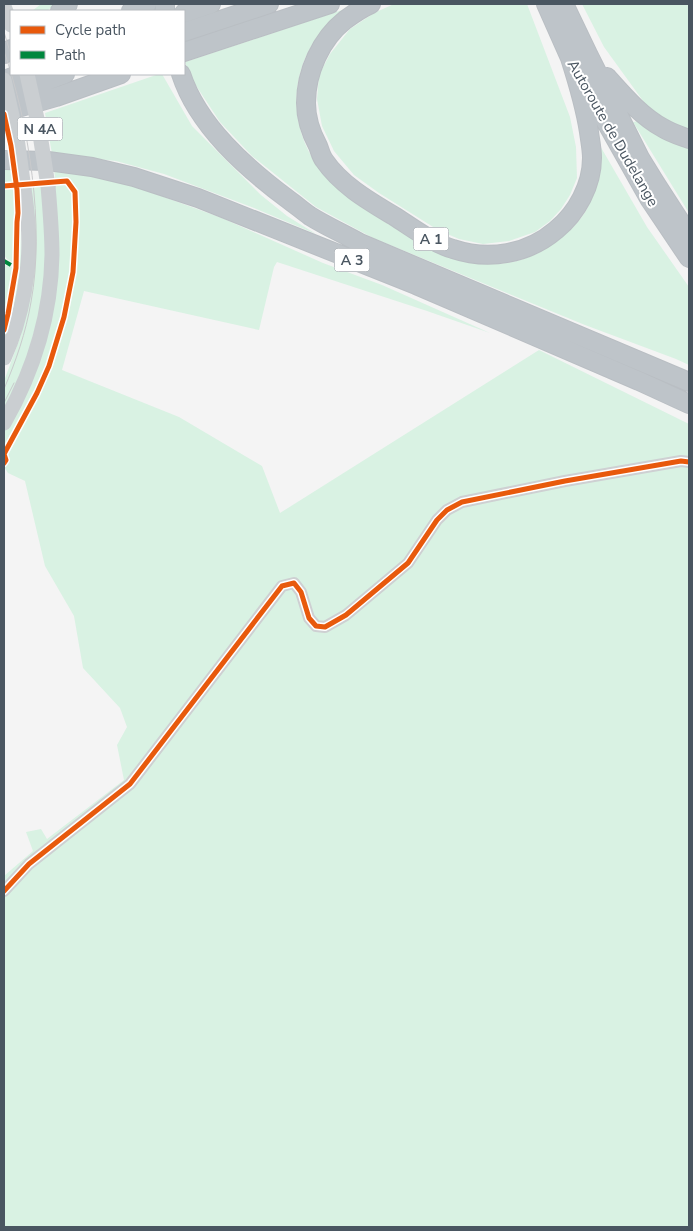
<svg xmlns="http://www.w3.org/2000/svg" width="693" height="1231" viewBox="0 0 693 1231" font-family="'Nunito Sans',sans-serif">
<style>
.green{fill:#d9f2e3}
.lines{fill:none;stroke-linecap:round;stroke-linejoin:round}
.highway-casing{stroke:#b9bec3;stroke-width:20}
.minor{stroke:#ced0d2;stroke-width:12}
.major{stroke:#caced1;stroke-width:15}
.highway{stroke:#bec4c9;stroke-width:18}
.tram{stroke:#c9cacc;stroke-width:1}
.major-bridge{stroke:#caced1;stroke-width:15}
.quiet{stroke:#00873e;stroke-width:4;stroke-dasharray:8 4;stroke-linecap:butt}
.cycleway-casing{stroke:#fff;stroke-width:8}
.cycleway{stroke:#e8590c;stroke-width:5}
.labels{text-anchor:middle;stroke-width:4;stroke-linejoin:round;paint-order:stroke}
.shield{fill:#fff;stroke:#808990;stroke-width:1}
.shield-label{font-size:14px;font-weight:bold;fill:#4a5661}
.street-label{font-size:15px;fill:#4a5661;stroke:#fff}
</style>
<rect width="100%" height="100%" fill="#f4f4f4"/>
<!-- green -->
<path class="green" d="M41,4H55L47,11H32Z
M394,4H527L570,117L576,147L577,178L570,195L561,209L550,221L535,232L509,241L483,244L459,239L438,230L379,193L354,175L334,151L322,126L317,99L319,75L330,54L350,29L374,13Z
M582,4H689V129L678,126L662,117L646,105L604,47Z
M348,8C343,12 337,15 333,19C286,63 285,131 327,178C344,197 369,212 390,225C443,257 498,284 554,243C567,234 581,221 588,207C597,189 597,165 599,144L647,227L689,287V365L676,359L585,325L373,238L316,207L252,156L220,122L191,78L185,62Z
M159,74H162L192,126L261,195L287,216L316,234L254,208L164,174L116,161L52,154L45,113Z
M639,121C654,133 670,143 689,147V213L633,122Z
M4,169H12L13,182L4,183Z
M54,170L108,179L142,189L222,218L323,263L382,285L490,333L427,311L277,262L274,267L259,330L84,291L62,370L179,417L262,466L280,513L539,350L689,424V1227H4V876L33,851L26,832L41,829L47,839L124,780L117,745L127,727L120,708L83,668L74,616L45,566L25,481L8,473L4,467V431L24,395L36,367L52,185H56Z
M43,186L46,255L41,306L26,362L4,412V381L21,335L30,188Z
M14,187L16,208L14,219L15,234L14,263L7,259L4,255V189Z
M20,205L22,258L16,307L4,341C4,334 7,329 9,322C12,312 14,302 16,292C20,263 19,234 20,205Z
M4,265L12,267L8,299L4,317Z"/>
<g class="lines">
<!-- highway casing -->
<g class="highway-casing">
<path id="highway" d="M165,4V11
M371,4C362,8 353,14 345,20C321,39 306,72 306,103C306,118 311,133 318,146C320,151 321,156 324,160C341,185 369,201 394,216C413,228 432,243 453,249C489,261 528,254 556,230C577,213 592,185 592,158C592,149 590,140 589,132C585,106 578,83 570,58
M546,4L570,58L650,200L689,258
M564,4L588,54L640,158L656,184L689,235
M60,11L68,4
M131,11L147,4
M184,13L211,4
M184,32L269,4
M184,52L330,4
M4,54L11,49
M181,74C198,126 246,168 289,200C296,205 303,211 310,216C326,226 344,234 360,243L689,382
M607,77C624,96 641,116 663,128C671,133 681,136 689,139
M4,80L20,74
M4,97L65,74
M4,112L56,97L121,74
M4,160L48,161L92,167L134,177L198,198L416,285L639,381L689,404"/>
</g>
<!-- minor -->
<path class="minor" d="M4,891L29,864L130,784L282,586L294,583L301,592L309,618L316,626L325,627L346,615L408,563L437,520L447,510L462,502L565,481L681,461L689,462"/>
<!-- major -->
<path class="major" d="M4,6L11,25
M4,358C22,319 32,266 28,223C27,212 26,200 24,189
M4,423C33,372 51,314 52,255C52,232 50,209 48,186"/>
<!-- highway -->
<use href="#highway" class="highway"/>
<!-- tram -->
<path class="tram" d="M4,32L11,55
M4,51C29,123 45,227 31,302C26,332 16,361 4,389
M4,403L14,383"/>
<!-- major-bridge -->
<path class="major-bridge" d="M27,74L39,128L48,186
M4,80L17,138L24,189"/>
<!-- quiet -->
<path class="quiet" d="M4,261L16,268"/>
<!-- cycleway casing -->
<g class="cycleway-casing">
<path id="cycleway" d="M4,114L11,146L17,190L18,213L17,222L16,268L8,314L4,330
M4,186L67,181L75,192L76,222L73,272L64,317L49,366L37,393L4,454L6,460L4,463
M4,891L29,864L130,784L282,586L294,583L301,592L309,618L316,626L325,627L346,615L408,563L437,520L447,510L462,502L565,481L681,461L689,462"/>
</g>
<!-- cycleway -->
<use href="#cycleway" class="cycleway"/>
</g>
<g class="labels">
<!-- shield labels -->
<g class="shield">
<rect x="17.5" y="117.5" width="45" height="23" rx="4"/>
<rect x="413.5" y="227.5" width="35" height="23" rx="4"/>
<rect x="334.5" y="248.5" width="35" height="23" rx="4"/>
</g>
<g class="shield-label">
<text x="40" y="134">N 4A</text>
<text x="431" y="244">A 1</text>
<text x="352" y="265">A 3</text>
</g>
<!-- street labels -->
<g class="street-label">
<text transform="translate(613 133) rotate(60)" y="5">Autoroute de Dudelange</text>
</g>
</g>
<!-- border -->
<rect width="693" height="1231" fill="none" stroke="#4a5661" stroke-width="10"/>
<!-- legend -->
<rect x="10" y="10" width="175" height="65" fill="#ffffff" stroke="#b7bbc0"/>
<rect x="20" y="26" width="25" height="8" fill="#e8590c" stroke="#b7bbc0"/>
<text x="55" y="35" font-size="15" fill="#4a5661">Cycle path</text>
<rect x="20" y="51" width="25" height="8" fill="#00873e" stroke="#b7bbc0"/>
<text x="55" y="60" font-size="15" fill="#4a5661">Path</text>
</svg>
